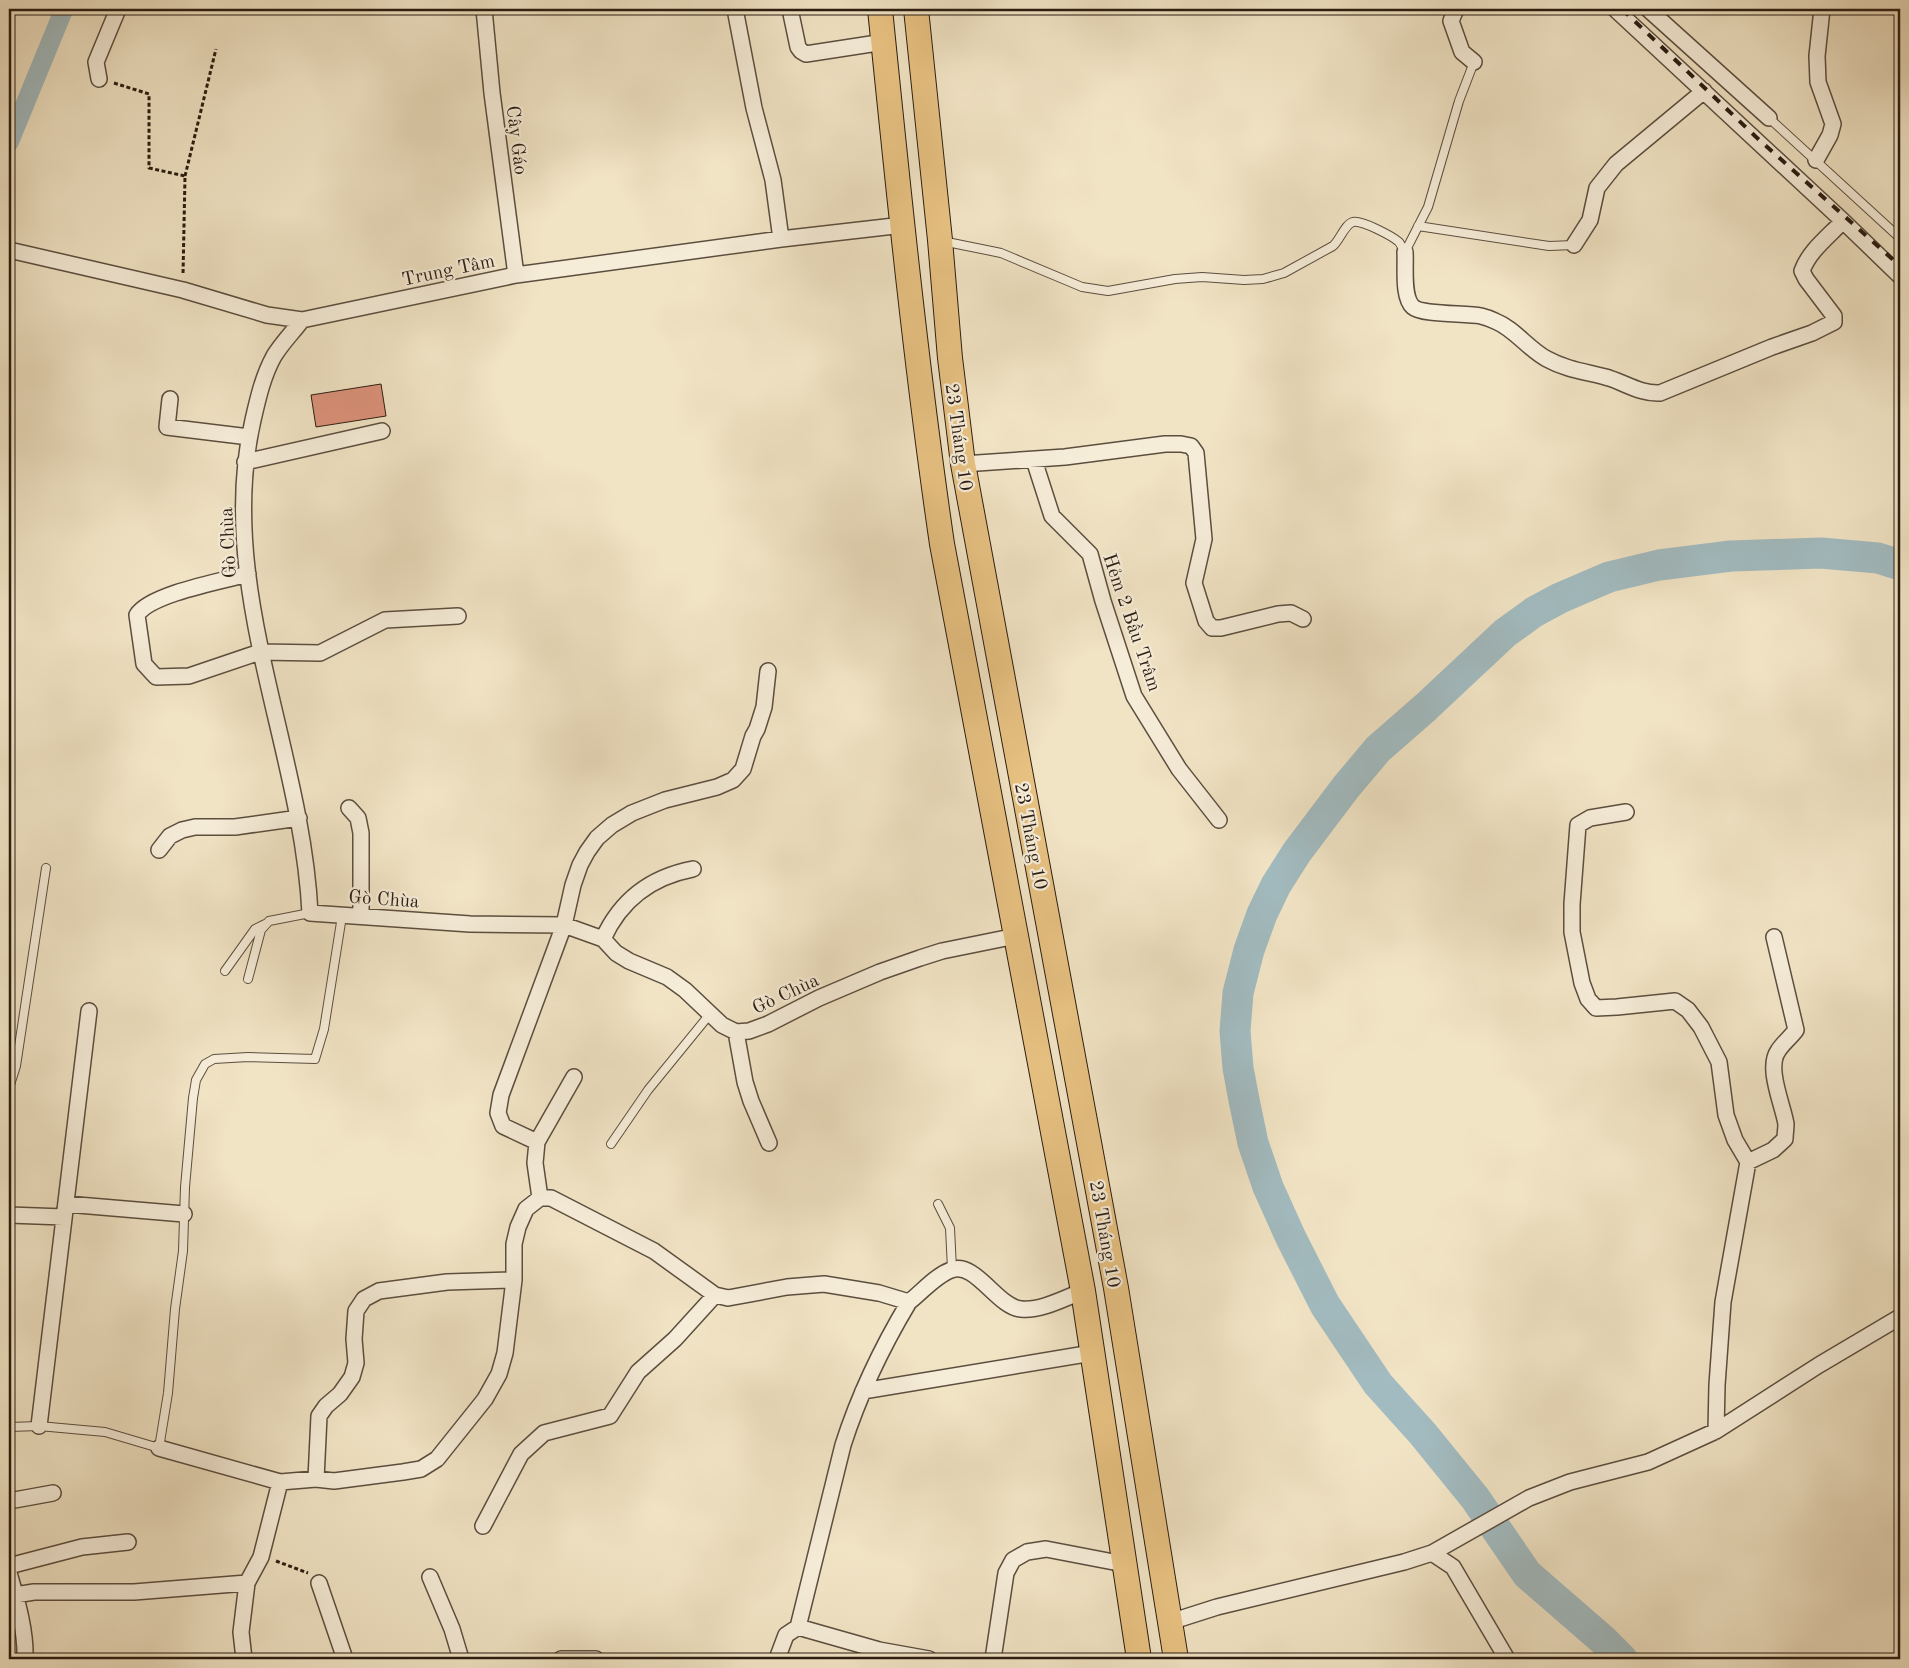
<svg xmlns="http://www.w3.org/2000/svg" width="1909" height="1668" viewBox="0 0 1909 1668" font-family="'Old Standard TT',serif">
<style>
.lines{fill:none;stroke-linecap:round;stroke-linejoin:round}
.canal{stroke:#a2bbc0;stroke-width:19}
.river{stroke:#a2bbc0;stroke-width:31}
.building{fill:#dc927a;stroke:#2a1c12}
.lane-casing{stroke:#5c4e3f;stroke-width:10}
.street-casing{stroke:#5c4e3f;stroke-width:18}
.primary-casing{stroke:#2a1c12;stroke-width:26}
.path{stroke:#2a1c12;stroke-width:3;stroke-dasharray:4 2.5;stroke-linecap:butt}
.lane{stroke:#f6edd9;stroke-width:8}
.street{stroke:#f6edd9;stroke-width:15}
.primary{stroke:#e8c282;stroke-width:24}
.rail{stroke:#2a1c12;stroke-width:4;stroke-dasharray:9 9;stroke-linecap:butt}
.labels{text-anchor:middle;stroke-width:4.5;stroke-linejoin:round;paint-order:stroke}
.street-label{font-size:19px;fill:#2a1c12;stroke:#f6edd9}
</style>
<rect width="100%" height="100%" fill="#f1e4c5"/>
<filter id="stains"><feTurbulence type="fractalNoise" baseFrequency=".004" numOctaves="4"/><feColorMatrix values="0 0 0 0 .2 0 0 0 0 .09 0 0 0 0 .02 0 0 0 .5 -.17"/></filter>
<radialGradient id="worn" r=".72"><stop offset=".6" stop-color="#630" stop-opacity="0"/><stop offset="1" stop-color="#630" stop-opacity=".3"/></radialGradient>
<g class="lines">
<!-- canal -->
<path class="canal" d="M9,143L64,9"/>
<!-- river -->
<path class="river" d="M1622,1659L1603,1640L1527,1574L1475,1498L1423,1434L1378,1384L1325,1305L1291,1238L1268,1187L1253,1143L1244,1100L1238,1068L1235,1031L1238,993L1249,950L1262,914L1276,885L1297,852L1346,787L1378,749L1426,707L1505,633L1534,612L1560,598L1609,577L1659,565L1731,556L1821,553L1878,558L1900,565"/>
</g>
<!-- building -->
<path class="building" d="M381,384L386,416L316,427L311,395Z"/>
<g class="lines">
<!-- lane casing -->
<g class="lane-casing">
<path id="lane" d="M1769,118L1900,238
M1418,226L1549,246L1574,245
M942,241L1001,253L1082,287L1108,291L1175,279L1202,277L1244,280L1263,279L1284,273L1333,246C1340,240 1345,224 1353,222C1362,220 1392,236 1399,242C1401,245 1403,249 1405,252L1428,207L1459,101L1474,62
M225,971L255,929L265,924
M248,979L261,930L269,921L310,913
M9,1088L16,1066L46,868
M611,1144L648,1090L710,1014
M938,1204L950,1228L952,1269
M9,1427L39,1426L105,1432L159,1448L168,1393L175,1309L183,1251L185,1187L193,1098L196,1080L205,1064L214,1059L248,1057L315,1059L324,1029L342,916"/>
</g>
<!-- street casing -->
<g class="street-casing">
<path id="street" d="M484,9L492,93L516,275
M735,9L754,108L773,180L781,239
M790,9L798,47L801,51L806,54L884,42
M1456,9L1451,21L1462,52L1474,62
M1615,9L1843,221L1900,276
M1648,9L1769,118
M99,79L96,62L118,9
M1816,160L1830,135L1833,124L1818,82L1817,56L1822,9
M1574,245L1590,220L1597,188L1616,164L1704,91
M9,250L183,290L267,315L302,320L516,275L781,239L903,225
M1405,252C1406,267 1402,297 1413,307C1422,315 1466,313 1481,316C1485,317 1491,319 1495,321C1515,329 1528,349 1547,359C1567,370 1588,372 1609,378C1627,384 1641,394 1660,393L1772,347L1812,333L1834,322V316L1806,279L1802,271C1809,251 1829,236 1843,221
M302,320C293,332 282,343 274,356C263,376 258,398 253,420C215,586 302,748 310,913L470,924L564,925L603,939L616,953L629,961L667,977L685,990L722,1025L736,1032L749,1031L768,1024L819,998L880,972L920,958L942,951L1016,936
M170,399L167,427L249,437
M1034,460L1052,516L1090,554L1103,601L1134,696L1179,769L1219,820
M245,462L382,431
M963,464L1065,457L1165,444H1181L1191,446L1196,453L1204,539L1194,583L1206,621L1212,628H1221L1278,614L1291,613L1303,619
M248,574C222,581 150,594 137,615L144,664L156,677L189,676L260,652L320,653L385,620L458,616
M349,808L358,818L361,833V916
M1626,812L1590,818L1578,825L1572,904V932L1582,983L1588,999L1596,1008L1617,1007L1675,1001L1688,1010L1701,1027L1719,1062L1726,1115L1735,1140L1748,1162L1723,1302L1717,1385L1716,1431
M159,850L170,836L182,830L195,827H235L299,818
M603,939C621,899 651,877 693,869
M736,1032L745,1082L751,1101L769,1143
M537,1142L503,1126L498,1113L501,1095L564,925L573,885L580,865L587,852L597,838L612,825L632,813L665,800L717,787L733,780L743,769L753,736L757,729L764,707L768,671
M1748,1162L1773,1150L1785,1139C1785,1134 1786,1129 1786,1124C1783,1105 1766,1068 1778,1051C1783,1043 1790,1038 1796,1030L1774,937
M540,1198L535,1163L537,1142L574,1077
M66,1204L184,1214
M9,1215L64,1217
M863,1391L1092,1353
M39,1426L89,1011
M159,1448L280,1482L261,1557L247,1583L241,1632L244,1659
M316,1479L319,1416L326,1406L340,1394L352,1377L356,1363L354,1339L356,1311L364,1299L379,1291L447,1282L514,1280
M280,1482L316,1479L334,1481L403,1472L421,1469L437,1459L485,1399L499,1374L505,1353L514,1280V1244L518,1227L526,1209L540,1198H551L654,1251L715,1295L728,1298L787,1287L824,1284L879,1293L909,1302C922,1292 935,1276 951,1270C975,1260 997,1307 1021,1309C1041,1311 1065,1298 1083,1291
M9,1501L53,1493
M483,1526L521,1454L544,1433L610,1416L638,1372L675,1339L715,1295
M1432,1553L1453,1567L1507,1659
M9,1566L82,1547L128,1542
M9,1573C17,1601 26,1630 25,1659
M430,1577L452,1629L461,1659
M319,1583L345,1659
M15,1595L34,1592H134L247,1583
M1170,1622L1217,1607L1404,1562L1432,1553L1529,1498L1570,1482L1648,1462L1716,1431L1819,1365L1900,1317
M798,1627L843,1445C859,1395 882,1347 909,1302
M561,1659H596
M777,1659L786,1635L798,1627L879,1650L929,1659
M993,1659L1006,1573L1013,1560L1027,1552L1046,1549L1124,1564"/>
</g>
<!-- primary casing -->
<g class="primary-casing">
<path id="primary" d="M880,9C898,187 916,366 942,544L1083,1291L1139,1659
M916,9L940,240L950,358L963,464L1116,1288L1176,1659"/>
</g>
<!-- path -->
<path class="path" d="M114,83L149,94V168L185,176L183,275
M185,176L216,49
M276,1561L308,1573"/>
<!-- lane -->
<use href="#lane" class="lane"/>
<!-- street -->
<use href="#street" class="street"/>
<!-- primary -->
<use href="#primary" class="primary"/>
<!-- rail -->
<path class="rail" d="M1622,9L1755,136L1900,266"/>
</g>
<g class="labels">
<!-- street labels -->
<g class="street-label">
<text transform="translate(518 140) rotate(83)" y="7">Cây Gáo</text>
<text transform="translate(448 269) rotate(-12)" y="7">Trung Tâm</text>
<text transform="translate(960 437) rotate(82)" y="7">23 Tháng 10</text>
<text transform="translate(227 543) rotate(-93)" y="7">Gò Chùa</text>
<text transform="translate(1133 622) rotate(71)" y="7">Hẻm 2 Bầu Trâm</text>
<text transform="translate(1032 836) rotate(79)" y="7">23 Tháng 10</text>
<text transform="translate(384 898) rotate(4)" y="7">Gò Chùa</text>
<text transform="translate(785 993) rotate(-25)" y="7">Gò Chùa</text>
<text transform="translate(1106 1234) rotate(80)" y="7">23 Tháng 10</text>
</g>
</g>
<!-- margin -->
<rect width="1909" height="1668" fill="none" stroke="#f1e4c5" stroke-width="30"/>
<rect x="10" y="10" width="1889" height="1648" fill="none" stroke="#2a1c12" stroke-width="2.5"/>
<rect x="15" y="15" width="1879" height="1638" fill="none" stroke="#2a1c12"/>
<rect width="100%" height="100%" filter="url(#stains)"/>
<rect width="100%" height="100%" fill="url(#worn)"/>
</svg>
